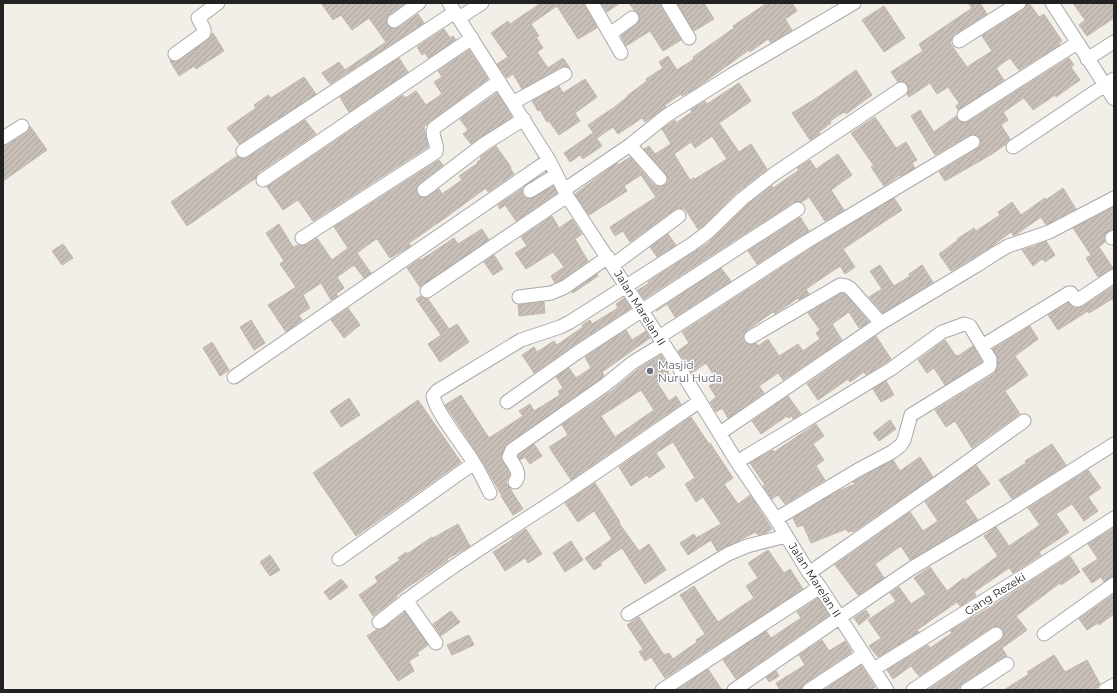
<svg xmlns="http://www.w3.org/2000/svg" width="1117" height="693" viewBox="0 0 1117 693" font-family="Montserrat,sans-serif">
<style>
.building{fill:url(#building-hatch);stroke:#c4b6ab;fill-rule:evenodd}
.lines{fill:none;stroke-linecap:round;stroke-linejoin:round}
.minor-casing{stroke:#a9a9a9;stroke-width:15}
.minor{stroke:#fff;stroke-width:13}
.worship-dot{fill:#6b7280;stroke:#fff;stroke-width:1.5}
.labels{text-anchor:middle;stroke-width:3;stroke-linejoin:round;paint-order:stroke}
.street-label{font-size:11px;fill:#222;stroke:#fff}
.worship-label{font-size:11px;fill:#5b616d;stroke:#fff;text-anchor:start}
</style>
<defs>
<pattern id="building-hatch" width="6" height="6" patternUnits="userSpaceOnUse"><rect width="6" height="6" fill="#c7bfb8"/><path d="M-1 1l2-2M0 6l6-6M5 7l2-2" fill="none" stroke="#aba49e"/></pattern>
</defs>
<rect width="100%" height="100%" fill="#f2efe9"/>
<!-- building -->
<path class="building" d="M321,3H405L387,17L386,21L388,26L391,28H398L418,14L424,23L330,84L322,73L339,62L345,70L386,42L369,18L352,30L341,15L333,20Z
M541,3H584L597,28L578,39L557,6L531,24L539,36L536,37L543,48L537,52L548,68L563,58L570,68L566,66L561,67L522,89L513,74L507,78L497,64L508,57L491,33L508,21L510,24Z
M601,3H620L607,12Z
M629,3H660L661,7L681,40L663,51L650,31L626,46L621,36L637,24L640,18L638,13L634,10Z
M677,3H704L714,19L694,31Z
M767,3H792L797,11L785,19L792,30L771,43L768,39L750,52L749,50L696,88L682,96L681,94L665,105L666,107L645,122L642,118L618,134L613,127L597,138L588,125L616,106L627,97V96L647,81L646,79L663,68L659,62L668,56L677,70L694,59L693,57L734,28L733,26Z
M968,3H980L987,14L955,34L952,38L950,43L967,67L992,51L982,36L1023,10L1027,3H1029L1039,17L1044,14L1062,41L1059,43L1060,45L1019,70L1010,58L996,68L1004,80L958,110L956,106L959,103L948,87L937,94L930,83L909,97L907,94L909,89L907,84L904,82H898L891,72L923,51L919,44L972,8Z
M1073,3H1114V18L1087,36L1079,25L1085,20Z
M884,6L905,38L884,52L862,20Z
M444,29L450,38L453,36L456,40L428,58L425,53L422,55L417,47Z
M213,33L224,51L196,69L194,66L179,76L170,61L175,62L180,60L209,39Z
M469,50L488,79L429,122L424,127L428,147L313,221L298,200L283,210L267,187L403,95L405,98L416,91L426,105L442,94L434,82L442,77L438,71Z
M399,58L408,72L349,112L340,97Z
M1069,58L1074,65L1071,67L1080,80L1056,97L1055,95L1033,110L1024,98L1005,111L1003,112L1008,120L1001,125L1010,139L1006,144L992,154L945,181L939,172L977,149L980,146V138L977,135H969L935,155L911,116L920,110L934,132L956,116L958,120L961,122H968Z
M856,70L872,95L846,114L844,112L830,121L831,123L819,132L820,134L810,140L792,113L818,97Z
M304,77L316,94L239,144L227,128L256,108L254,105L268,95L271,98Z
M585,79L597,97L575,113L580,121L559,135L549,121L547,122L540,110L538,111L532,101L559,86L563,93Z
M739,83L751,101L719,123L739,152L751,144L767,169L736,193L703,226L698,229L685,209L678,208L674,210L630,242L623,231L615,236L610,227L656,197L641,175L624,186L627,191L589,215L575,194L617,163L618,165L630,157L654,185L658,187L665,185L668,181L666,174L644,149L649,146L655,154L671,144L662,129L675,120L676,123L692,112L691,110L705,101L707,104ZM712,136L727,159L695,179L694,178L690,180L674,154L691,142L695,148Z
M497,93L512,117L471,144L463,134L468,130L460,119Z
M875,117L896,148L906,142L917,160L912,163L915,168L901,176L900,175L884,186L871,167L874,166L851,133Z
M305,120L316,134L258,173L256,178L187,226L171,202L237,156L243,159L247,158Z
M30,126L47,150L3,181V146L7,145L26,133Z
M593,133L602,146L583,159L580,155L570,162L564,153Z
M496,146L511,167L510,168L514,174L488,192L486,188L445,218L409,243L411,246L390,258L377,239L373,241L357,253L371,273L364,278L354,265L337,277L344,288L336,294L338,296L331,300L321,283L303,295L310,308L299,315L302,320L286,332L268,305L296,287L280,264L284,261L266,233L279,224L293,247L298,245L302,246L306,245L317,238L332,260L348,248L334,227L439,160L443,165L419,184L416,191L418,195L425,198L439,189L442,194L462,180L459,176L478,163L477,162L481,159L480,157Z
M838,154L852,175L831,190L844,210L825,221L809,197L802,202H794L644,299L638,290L649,283L648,282L708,243L747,205L772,186L773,188L799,170L797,168L810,160L816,169Z
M553,186L557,193L516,221L505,205L500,209L498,205L523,188L522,192L523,196L527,198L531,199Z
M1063,188L1076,209L1046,225L1041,217L1014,236L1011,232L988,249L951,271L939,254L958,240L957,239L974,228L976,231L1000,215L998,212L1012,202L1021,215L1045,198L1046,200Z
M894,198L902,210L843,249L855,267L845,274L840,266L806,289L809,294L799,300L798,298L775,314L773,312L747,330L743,337L744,341L747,344L751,345L756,343L758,346L768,339L779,356L798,344L803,351L820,339L816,333L820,330L808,313L842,293L845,294L869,322L859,328L849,312L832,324L842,340L783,380L778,373L759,386L764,393L728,418L722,408L716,412L710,402L716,397L709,386L717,380L706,363L692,373L678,351L689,343L682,332L810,249Z
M1114,207V229L1106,233L1104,237L1105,242L1099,247L1113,268L1098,277L1086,258L1091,255L1073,228Z
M552,216L559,228L572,219L582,234L575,239L588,261L561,280L555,283L551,276L564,267L553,252L526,269L515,253L527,246L521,237Z
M800,217L809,231L757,264L748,251Z
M482,229L489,240L420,287L407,268L420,259L421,260L454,238L458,244Z
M668,234L676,245L657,257L650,247Z
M1046,241L1055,255L1045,262L1042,259L1033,266L1022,250L1031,247H1032Z
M63,244L73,258L62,265L52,251Z
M494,255L503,269L493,275L484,262Z
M880,265L894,286L910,276L909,274L922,265L933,282L883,313L869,297L882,289L870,271Z
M721,268L731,281L675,317L667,304L656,311Z
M597,274L598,276L573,293L572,292Z
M1114,286V302L1112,299L1089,313L1088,311L1058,330L1048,315L1068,303L1075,308L1082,307Z
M421,296L424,298L428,299L449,329L457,324L469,342L440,362L428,344L441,335L416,299Z
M624,298L631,308L574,345L534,373L522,355L534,347L537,352L554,341L557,345L583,327L582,325L590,320L592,324L618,308L616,304Z
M544,302L545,313L519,316L518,305Z
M348,308L360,325L344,338L331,320Z
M251,320L265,343L254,350L240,327Z
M1030,326L1038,339L1015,356L1028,375L1005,391L1020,414L987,437L972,448L955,421L946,427L935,410L994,374L997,368L998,359L993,349Z
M626,330L632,340L646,331L650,338L602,372L604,375L600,379L505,446L501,457L510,474L506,482L523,509L513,515L501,496H502L483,462L445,405L461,395L489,438L523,416L519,411L530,404L534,411L560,395L558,391L563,388L556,377L569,368L576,378L591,368L585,357Z
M876,336L891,359L866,375L864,372L850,382L848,379L818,400L807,384Z
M945,340L956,356L957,355L958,356L973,346L982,362L945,385L934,368L927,373L918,360Z
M212,342L229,370L220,376L203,348Z
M661,355L664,359L670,377L658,384L669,401L676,396L681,404L571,480L549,447L568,435L562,425L610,392L637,370ZM641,390L654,410L615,437L601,416Z
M886,381L894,395L881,402L873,389Z
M788,396L801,414L793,419L792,416L788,418L787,416L761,434L752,421Z
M349,398L360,415L341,427L330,411Z
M418,400L461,462L356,536L313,473Z
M691,417L709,444L710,443L733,478L724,484L738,504L750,495L772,529L766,533L758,535L756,532L717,551L711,540L688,555L680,543L694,534L696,538L721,524L703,497L696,502L685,484L695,478L673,442L656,453L665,467L649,478L647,475L631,486L619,467Z
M890,420L896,429L879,441L873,433Z
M816,424L824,436L813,444L824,460L816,466L825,480L785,504L778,495L772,499L763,486L765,485L750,463L773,450L774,452Z
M534,444L542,456L530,464L525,457L520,460L518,455Z
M1052,444L1066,465L1012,499L999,480L1026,463L1025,461Z
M920,457L933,477L853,532L852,531L848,532L846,529L811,543L803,525L797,527L793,518L834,493L855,484L853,482L862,477L893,460L900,471Z
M976,465L990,484L965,501L978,520L910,560L901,546L875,564L884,578L858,595L835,565L910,512L923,531L938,521L925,502Z
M1088,470L1101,488L1088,497L1098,511L1084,521L1072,504L1056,514L1069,532L1039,552L1041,555L1013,573L1009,568L974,592L976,596L960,606L957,602L917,630L919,632L878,657L869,646L881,638L868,620L896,601L890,593L899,587L911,604L926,594L914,578L930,567L947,591L964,578L965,580L998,556L984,536L996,527L1009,546L1040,525L1028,508Z
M595,483L620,522L619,523L639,551L649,544L666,570L645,584L622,548L600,563L602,565L594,570L585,558L612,539L594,511L578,522L565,503Z
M458,524L470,546L447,559L448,560L405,589L396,596L397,597L373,616L359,595L378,582L375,577L400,560L398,558L406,552L407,554L432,537L433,538Z
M1114,528V576L1104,582L1101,577L1092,583L1082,569L1098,559L1088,544Z
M526,529L542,554L528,563L525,558L505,571L493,552L513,539L512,538Z
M571,541L583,560L565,572L553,553Z
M768,550L784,573L790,569L803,589L665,678L651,657L645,661L639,652L643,649L627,625L639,617L664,655L669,653L673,659L697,642L696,640L705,634L680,595L694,586L718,622L754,598L746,586L758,578L748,563Z
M270,555L280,570L270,576L260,562Z
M1070,556L1080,572L1061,585L1060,583L1016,616L1027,630L1002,648L1007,656L1003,657L963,683L957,690H928L1001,640L1004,634L1003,630L1000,627L996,626L992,627L919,676L911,666L893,679L887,670L928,645L930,648L952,633L950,631L986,610Z
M341,579L348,587L330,600L324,592Z
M1114,594V614L1099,625L1098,623L1087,630L1079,619Z
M818,598L829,615L736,679L723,660L766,631L771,638L801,618L797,612Z
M866,610L870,616L859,625L854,618Z
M451,611L460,622L441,636L433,624Z
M405,612L428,645L417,653L419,655L409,661L414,671L398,681L367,636L376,630L384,628Z
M469,635L474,645L452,655L447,645Z
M822,640L829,651L845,641L852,652L805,683L801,690H780L776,683L805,665L799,655Z
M1054,655L1065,672L1087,660L1100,684L1098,687L1093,690H1004L1029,674L1027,672Z
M861,665L875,687L870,690H824Z
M708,669L722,690H677Z
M776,671L779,676L769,682L766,677Z"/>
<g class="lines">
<!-- minor casing -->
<g class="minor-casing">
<path id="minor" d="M449,3L549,160L567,196L678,366L737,462L776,519L809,573L820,587L887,690
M592,3L621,53
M668,3L689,38
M1052,3L1114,99
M459,18L482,3
M394,21L419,3
M610,34L632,18
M959,41L1019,3
M175,54L204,33V29L198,18L218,3
M1087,59L1114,42
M514,102L565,74
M964,115L1077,43
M3,138L22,126
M630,145L660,179
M1013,147L1114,79
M243,151L455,12
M263,180L472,38
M424,190L484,144L524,119
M564,190L630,145L666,116L733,74L854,3
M530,191L556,175
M302,238L436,152C439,143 430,137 434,128L499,81
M1112,238L1114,237
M613,265L679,216
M427,291L567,196
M519,297L551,293L565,287L608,257
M659,337L806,242L973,142
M751,337L840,285L846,286L850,288L881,323
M982,346L1069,293H1071L1075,299L1078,300L1114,276
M234,377L549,160
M507,402L578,352L798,209
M720,433L881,323L979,264L996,253L1008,246L1049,232L1114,198
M737,462L891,369L942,332L964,324L970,326L990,359V365L989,367L911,415L904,440L901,445L892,452L858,470L776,519
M515,482C522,474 514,465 509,457L512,450L605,385L632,363L663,344
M490,493C485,483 480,472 474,463C464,446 436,413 433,396L437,391L521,340L560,327L570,322L692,244L708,232L742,199L774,174L901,89
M339,559L474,463
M809,573L942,480L1024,421
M406,600L436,643
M628,614L728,554L747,546L786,536
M379,622C431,579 489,543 546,506C598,472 649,436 700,401
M1044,634L1114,584
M874,669L1030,572L1114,518
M662,690L820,587
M734,690L912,568L1008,511L1114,444
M809,690L864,654
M913,690L996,634
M967,690L1007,664
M1105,690L1114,685"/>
</g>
<!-- minor -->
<use href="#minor" class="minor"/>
</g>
<!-- markers -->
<circle class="worship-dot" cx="650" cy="371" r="4"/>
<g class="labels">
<!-- street labels -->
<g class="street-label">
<text transform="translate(640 308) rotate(58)" y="4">Jalan Marelan II</text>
<text transform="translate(815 580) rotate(57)" y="4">Jalan Marelan II</text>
<text transform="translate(995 594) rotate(-32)" y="4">Gang Rezeki</text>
</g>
<!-- worship labels -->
<g class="worship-label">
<text x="658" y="369">Masjid<tspan x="658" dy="13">Nurul Huda</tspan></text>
</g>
</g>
<!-- border -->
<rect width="1117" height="693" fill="none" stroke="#222222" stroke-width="8"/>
</svg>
